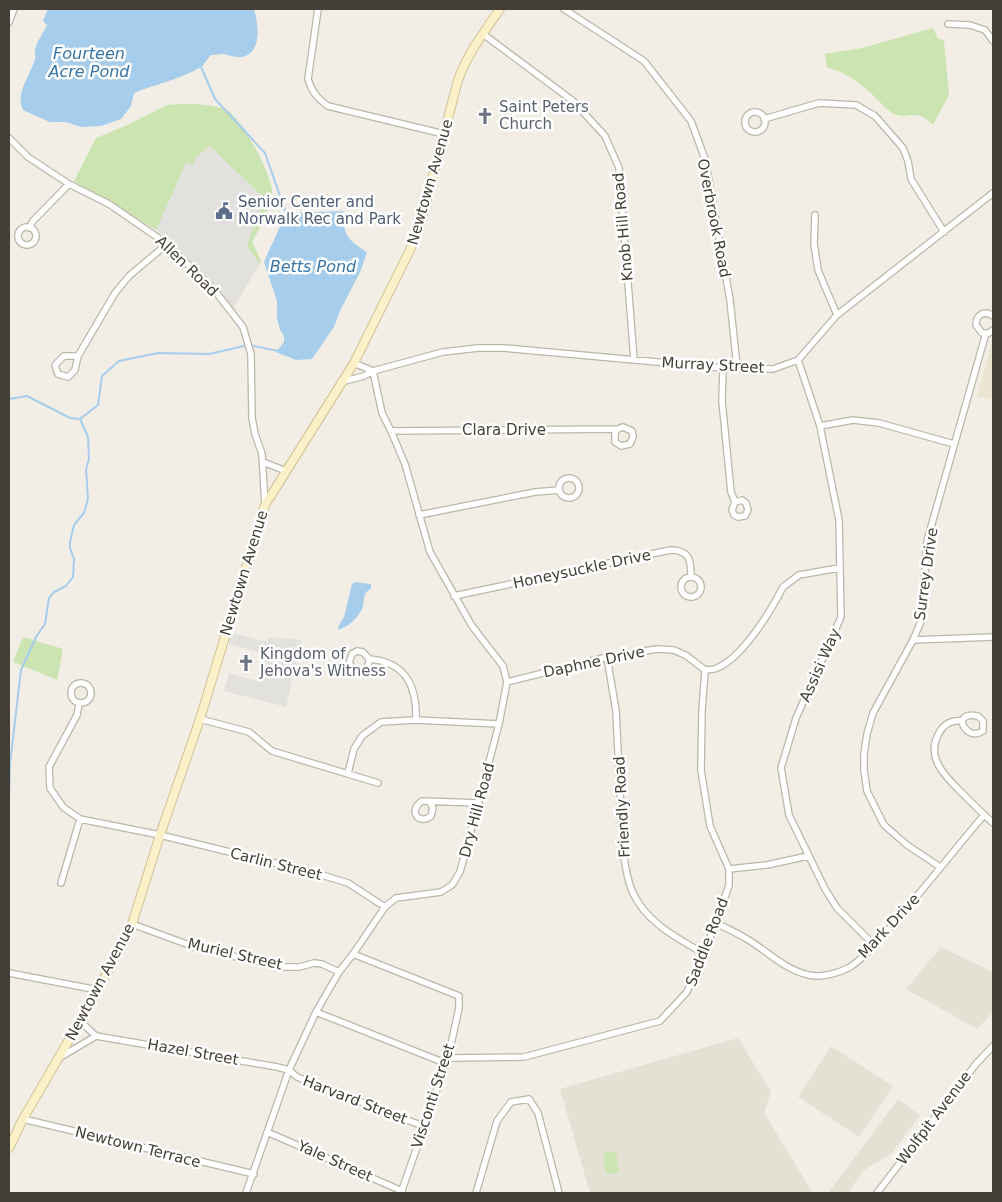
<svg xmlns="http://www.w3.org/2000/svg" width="1002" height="1202" viewBox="0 0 1002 1202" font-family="'DejaVu Sans',sans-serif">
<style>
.residential{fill:#e5e0d4}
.education{fill:#eae4d1}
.green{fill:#cbe4b1}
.parking{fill:#e3e1de}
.water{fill:#a6cdeb}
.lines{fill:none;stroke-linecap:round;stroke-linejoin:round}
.stream{stroke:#a6cdeb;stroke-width:2}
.minor-casing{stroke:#bcb6a9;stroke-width:8}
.secondary-casing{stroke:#cfc298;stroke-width:10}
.minor{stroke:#fff;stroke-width:5.5}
.secondary{stroke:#fbf0c7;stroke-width:8}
.labels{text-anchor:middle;stroke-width:5;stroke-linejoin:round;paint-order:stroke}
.worship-label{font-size:15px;fill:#5b616d;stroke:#fff;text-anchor:start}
.street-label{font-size:15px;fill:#443f36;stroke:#fff}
.service-label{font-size:15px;fill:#4e5e75;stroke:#fff;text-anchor:start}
.water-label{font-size:16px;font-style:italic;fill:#3675a8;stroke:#fff}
</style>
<rect width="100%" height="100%" fill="#f2eee6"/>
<!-- residential -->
<path class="residential" d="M941,947L993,972V1012L977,1029L906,989Z
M738,1038L771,1092L764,1113L813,1193H590L560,1089Z
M831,1046L893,1086L859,1137L798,1097Z
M898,1099L920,1115L892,1153L863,1171L848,1193H828Z"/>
<!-- education -->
<path class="education" d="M993,338V400L977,396Z"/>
<!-- green -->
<path class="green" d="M933,28L938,39L944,40L949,95L933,125C917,107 908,120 894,114C887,110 881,103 876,98C862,85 846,71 827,68L825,54L862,48Z
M181,104C196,104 212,104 226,110C241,116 273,176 272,192C270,211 261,226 252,242L261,261L233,308L180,249L156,230L74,181L96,138L125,126L167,105Z
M23,637L63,649L57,680L13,662Z
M616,1151L619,1173L606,1174L603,1153Z"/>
<!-- parking -->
<path class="parking" d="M210,146L263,197L247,246L260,264L233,308L180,249L156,230L186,163L194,165L195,158Z
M230,632L268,642V637L302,640L286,707L224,691L229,673L257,681L264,654L227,643Z"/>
<!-- water -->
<path class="water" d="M48,9H254C258,23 263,53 242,57C235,58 230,55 223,54C219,54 215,55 211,55C208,58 204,65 201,67C181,79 156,84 134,93L131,106L121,119L101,126L81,127L66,122H50L23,110C15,94 29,77 34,62C36,58 35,54 35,50C37,40 43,34 47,25L43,21Z
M343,211C343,234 347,240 367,252L361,270L340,311L334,327L312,359L296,360L276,352L284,342V336L280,330L277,318V301L264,262L286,213Z
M355,582L371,584V589C361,593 366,601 362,609C358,618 348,627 338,630L339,625L344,617L352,584Z"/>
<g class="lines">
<!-- stream -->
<path class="stream" d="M201,67L215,99L265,153L286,213
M254,346L278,351
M9,399L27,396L70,418L80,419
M80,419L98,405L102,376L119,361L158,353L209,354L244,346
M9,801L10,764L21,670L36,637L45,624L49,598L54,592L66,586L73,577L74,559L70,548V542L74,525L84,513L88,499L86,469L89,459L88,437L80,419"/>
<!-- minor casing -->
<g class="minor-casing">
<path id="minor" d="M318,9L308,79C312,92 317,98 328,106L444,134
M564,9L644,61L691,121L705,159L730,300L737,367
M9,22L14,9
M948,24L970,25L985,30L993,41
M483,34L573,101L605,136L619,168L634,360
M745 122a10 10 0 1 1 20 0a10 10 0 1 1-20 0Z
M764,119L819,103L856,105L875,116L903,148L908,161L911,179L944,232
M9,138L28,157L69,184L109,204L167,244L215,291L243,327L251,354L252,418L255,434L262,454L265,505
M815,215L814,244L818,270L837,315
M18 236a9 9 0 1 1 18 0a9 9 0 1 1-18 0Z
M30,228L32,222L69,184
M993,316C985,310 976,314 976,325L982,333H989L993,330
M78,356L75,370L68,377L58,374L55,365L64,356H78L115,293L129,276L167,244
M798,360L820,426L839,520L841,617L796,718L781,768L789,815L825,889L837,908L874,945
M354,363L373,371L443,352L478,348H504L723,368L773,369L798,360L837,315L993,193
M723,368L722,401L731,492L735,502L732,510L734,515L738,517L745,516L748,510L746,503L742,500L735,502
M820,426L853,420L879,423L954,444
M391,431L618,429L623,427L632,431L633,437L630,444L621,446L615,442V432L618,429
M263,462L286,471
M559 488a10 10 0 1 1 20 0a10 10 0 1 1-20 0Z
M419,515L535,492L559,490
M681 587a10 10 0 1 1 20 0a10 10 0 1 1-20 0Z
M454,596L670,550C690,550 691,560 691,577
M913,640L993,637
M607,657L616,711L623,851C625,865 627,880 633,893C646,922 677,938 703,953
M369,659C369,668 364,672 355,670L349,663L352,654L357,651L363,652L369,659C406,662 417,686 416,720
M705,670C709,669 714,670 717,668C742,658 771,611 783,587L799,575L839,568
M507,682L607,657L657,649L674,650L687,656L705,670
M71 693a10 10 0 1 1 20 0a10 10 0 1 1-20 0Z
M79,704L77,715L49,767L50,788L63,807L80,819L160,835L312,872L348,883L385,907
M200,719L249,732L272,751L378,783
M962,721C964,732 974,737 983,731V721L978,716C972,715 965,714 962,721C951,720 943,724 938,735C925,760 949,780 965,796C974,805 983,814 993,823
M348,773L354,749L362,736L381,722L416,720L499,724
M430,802L433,808L431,816C418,826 408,810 422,801L479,803
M940,867L907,845L884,825L867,791L864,770V754L867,734L873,713L913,640L922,619L927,541L986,333
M729,869L767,865L808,856
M61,883L80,819
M716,923C726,928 737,933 747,939C767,951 785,970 809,975C822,978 839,973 850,967C862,960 876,943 886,932C920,894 951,854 984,815
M132,924L200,949L283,967H299L314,963L322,964L339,972
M353,954L459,996V1008L448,1058L401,1193
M9,973L98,990
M316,1012L445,1063
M80,1021L96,1036L277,1067L289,1070L297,1077L423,1126
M59,1058L96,1036
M448,1058L524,1057L660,1021L687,992L716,923L729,885V869L710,826L701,770L702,711L705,670
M23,1119L254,1174
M267,1132L402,1191
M246,1193L289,1070L316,1012L339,972L353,954L385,907L396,898L441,892L452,885L460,872L499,724L507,682L503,666L472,626L430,552L405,464L391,431L382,413L373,371L364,376L341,382
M476,1193L497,1121L511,1102L529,1099L538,1113L559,1193
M877,1193L976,1064L993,1046"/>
</g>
<!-- secondary casing -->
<g class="secondary-casing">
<path id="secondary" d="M9,1148L23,1119L98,990L132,924L160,835L200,719L265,505L354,363L410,250L421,222L458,80C468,53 484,32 500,9"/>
</g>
<!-- minor -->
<use href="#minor" class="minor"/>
<!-- secondary -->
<use href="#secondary" class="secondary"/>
</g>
<!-- icons -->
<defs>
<g id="church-bare" transform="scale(1.35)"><path d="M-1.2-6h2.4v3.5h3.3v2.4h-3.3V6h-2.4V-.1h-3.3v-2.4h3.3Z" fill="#6b7280" stroke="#fff" stroke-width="2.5" paint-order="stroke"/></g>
<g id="civic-bare" transform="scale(1.35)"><path d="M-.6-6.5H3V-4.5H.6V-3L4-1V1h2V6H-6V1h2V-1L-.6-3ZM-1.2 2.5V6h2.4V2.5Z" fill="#5c6f8a" stroke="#fff" stroke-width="2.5" paint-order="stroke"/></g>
</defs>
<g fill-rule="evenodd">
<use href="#church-bare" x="485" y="116"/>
<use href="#civic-bare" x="224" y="211"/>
<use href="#church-bare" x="246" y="663"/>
</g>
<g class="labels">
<!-- worship labels -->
<g class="worship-label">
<text x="499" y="112">Saint Peters<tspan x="499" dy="17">Church</tspan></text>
<text x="260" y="659">Kingdom of<tspan x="260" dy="17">Jehova's Witness</tspan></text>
</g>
<!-- street labels -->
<g class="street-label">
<text transform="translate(430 182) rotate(-74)" y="5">Newtown Avenue</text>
<text transform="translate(714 218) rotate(79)" y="5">Overbrook Road</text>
<text transform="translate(623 227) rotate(-95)" y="5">Knob Hill Road</text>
<text transform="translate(187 266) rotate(44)" y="5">Allen Road</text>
<text transform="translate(713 365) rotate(3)" y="5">Murray Street</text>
<text x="504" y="435">Clara Drive</text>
<text transform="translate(582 569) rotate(-12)" y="5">Honeysuckle Drive</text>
<text transform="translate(244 573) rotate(-73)" y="5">Newtown Avenue</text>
<text transform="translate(926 574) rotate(-82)" y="5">Surrey Drive</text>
<text transform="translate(594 662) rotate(-12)" y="5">Daphne Drive</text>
<text transform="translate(820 665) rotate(-66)" y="5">Assisi Way</text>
<text transform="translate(622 807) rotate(-93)" y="5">Friendly Road</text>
<text transform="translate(477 810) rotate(-75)" y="5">Dry Hill Road</text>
<text transform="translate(276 864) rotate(14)" y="5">Carlin Street</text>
<text transform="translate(889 926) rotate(-47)" y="5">Mark Drive</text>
<text transform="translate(707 942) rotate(-69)" y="5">Saddle Road</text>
<text transform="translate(235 954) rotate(13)" y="5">Muriel Street</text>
<text transform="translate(100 982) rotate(-62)" y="5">Newtown Avenue</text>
<text transform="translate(193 1052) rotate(10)" y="5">Hazel Street</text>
<text transform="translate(433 1096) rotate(-72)" y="5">Visconti Street</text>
<text transform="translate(355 1100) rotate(21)" y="5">Harvard Street</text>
<text transform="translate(934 1118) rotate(-53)" y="5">Wolfpit Avenue</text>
<text transform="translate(138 1147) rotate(14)" y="5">Newtown Terrace</text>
<text transform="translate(335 1161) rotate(24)" y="5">Yale Street</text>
</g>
<!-- service labels -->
<g class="service-label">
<text x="238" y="207">Senior Center and<tspan x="238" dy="17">Norwalk Rec and Park</tspan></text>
</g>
<!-- water labels -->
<g class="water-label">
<text x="89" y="59">Fourteen<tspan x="89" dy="18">Acre Pond</tspan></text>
<text x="313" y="272">Betts Pond</text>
</g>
</g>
<!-- border -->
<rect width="1002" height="1202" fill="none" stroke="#443f36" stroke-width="20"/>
</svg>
